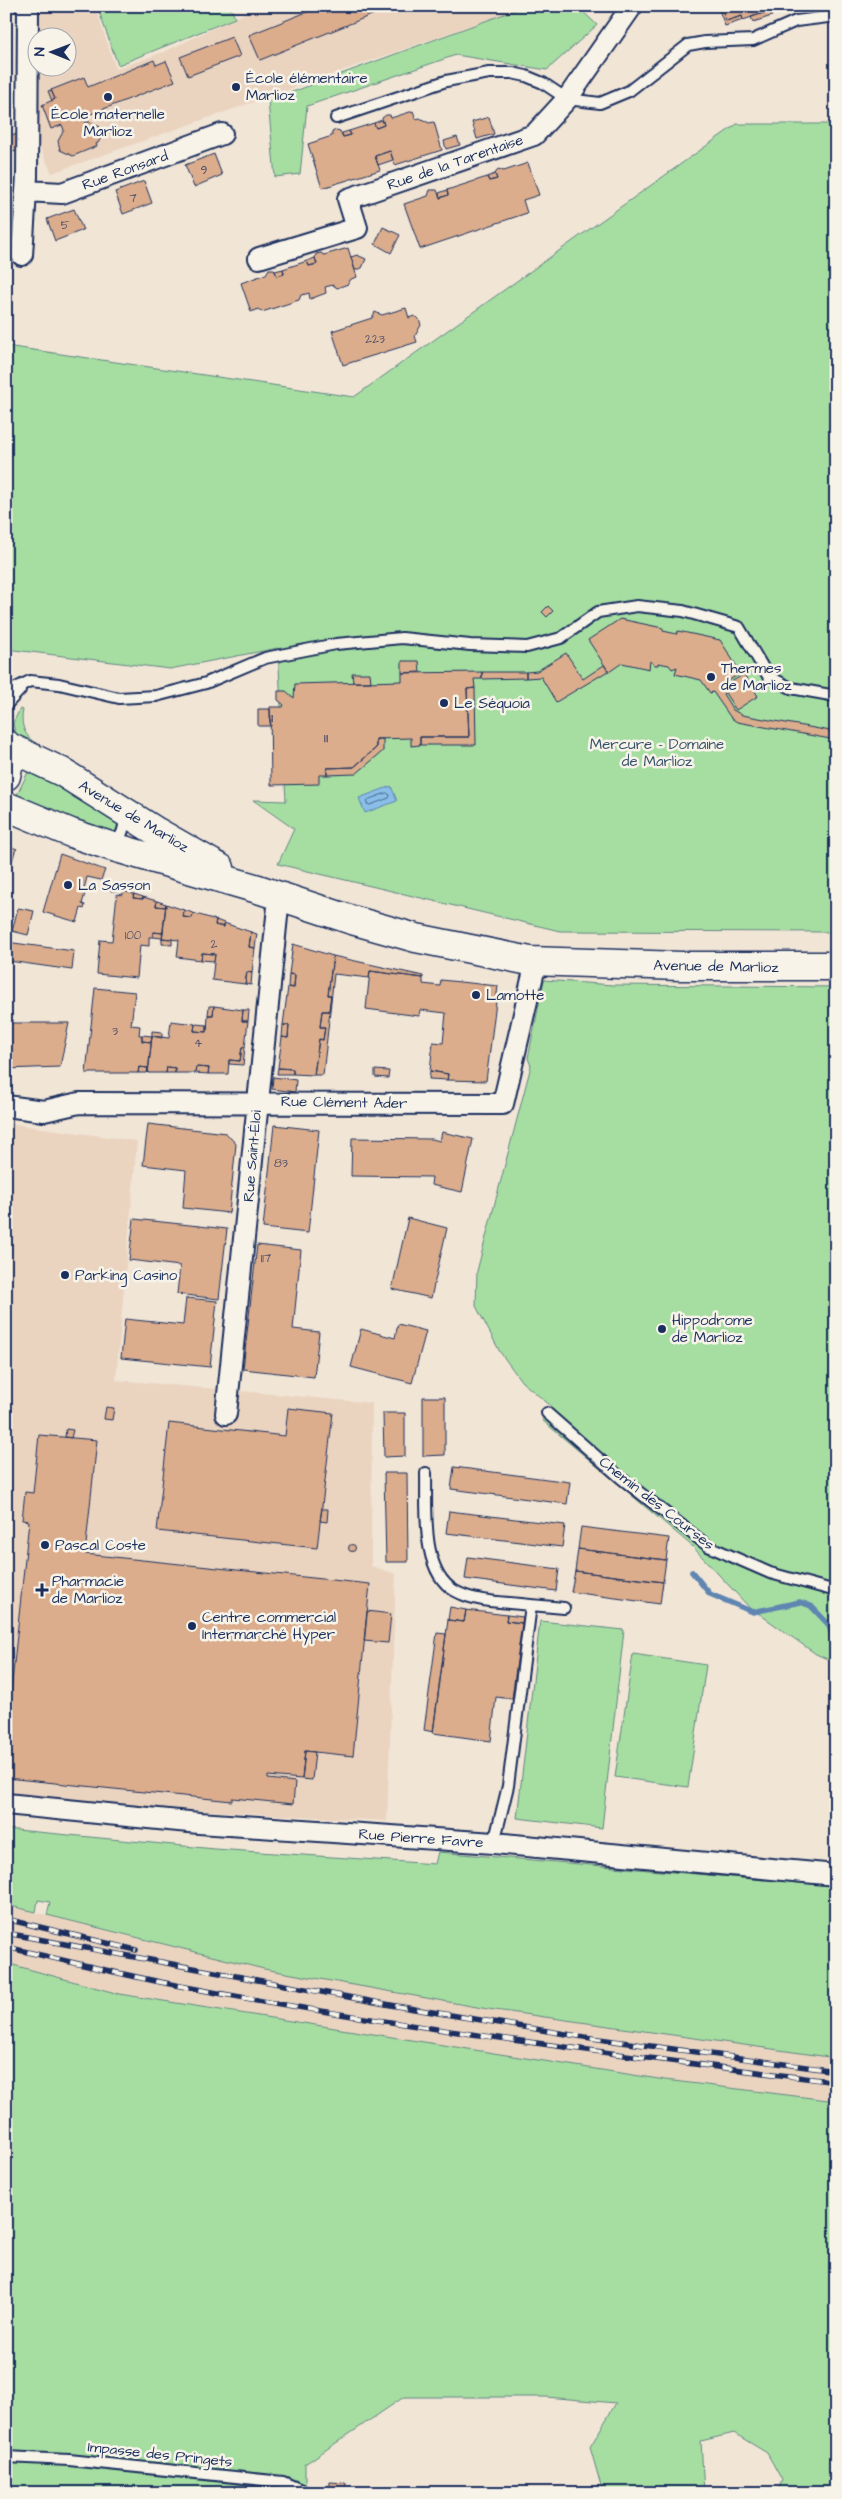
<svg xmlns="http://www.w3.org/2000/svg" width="842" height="2499" viewBox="0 0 842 2499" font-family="'Architects Daughter',sans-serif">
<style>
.built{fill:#ead4c0;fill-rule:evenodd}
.green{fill:#a6dea2;stroke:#608680}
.water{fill:#8abfe8;stroke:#5e85b1}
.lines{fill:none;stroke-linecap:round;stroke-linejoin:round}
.shore{stroke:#476995;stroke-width:1}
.stream{stroke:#5e85b1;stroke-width:5.5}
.building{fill:#dbad8c;stroke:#1b2f5e}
.service-casing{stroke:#1b2f5e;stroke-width:14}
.minor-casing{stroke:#1b2f5e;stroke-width:24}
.primary-casing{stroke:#1b2f5e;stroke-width:31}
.service{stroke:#f7f3e8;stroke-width:10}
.minor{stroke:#f7f3e8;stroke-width:20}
.primary{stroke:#f7f3e8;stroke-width:28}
.rail-casing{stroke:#1b2f5e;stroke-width:5.5}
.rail{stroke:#f7f3e8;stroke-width:4;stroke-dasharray:11;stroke-linecap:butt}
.poi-dot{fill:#1b2f5e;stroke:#f7f3e8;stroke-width:2}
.labels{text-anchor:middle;stroke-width:5;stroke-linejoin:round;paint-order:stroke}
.number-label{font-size:12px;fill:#4b4e6a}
.poi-label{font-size:15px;fill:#1b2f5e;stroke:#f7f3e8;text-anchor:start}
.street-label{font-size:15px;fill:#1b2f5e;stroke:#f7f3e8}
.park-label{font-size:15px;fill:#37526c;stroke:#f7f3e8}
</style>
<rect width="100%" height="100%" fill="#f1e5d6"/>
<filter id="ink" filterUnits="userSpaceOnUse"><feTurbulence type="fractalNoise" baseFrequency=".02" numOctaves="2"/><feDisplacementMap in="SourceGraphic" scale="10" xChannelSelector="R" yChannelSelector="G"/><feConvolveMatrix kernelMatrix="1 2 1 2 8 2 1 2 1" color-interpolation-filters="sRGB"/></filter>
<g filter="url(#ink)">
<!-- built -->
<path class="built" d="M37,6H95L116,69L166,51L260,6H517L515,10L52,173L35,138ZM38,38H68V68H38Z
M6,1123L137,1141L116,1380L372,1403L371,1566L396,1574L387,1821L115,1806L6,1795Z
M6,1905L165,1945L488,2009L836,2058V2101L665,2080L119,1994L6,1963Z"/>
<!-- green -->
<path class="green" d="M97,6H230L235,18L118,65Z
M517,6H577L597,25L547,70L456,55L307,106L300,174L275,177L268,101L515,10Z
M737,124H836V932L560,931L278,864L294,829L253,800L286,801L278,648L170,669L6,649V346L354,397Z
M20,709L23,710C18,735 34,743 52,755L16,739L13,723Z
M30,768L118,824L116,831L111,837L14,801Z
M544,980L613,985L836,987V1663L816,1654L748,1606L692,1546L542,1420L551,1406L522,1382L500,1352L476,1306L477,1271L531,1066L528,1058Z
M540,1621L624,1630L602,1828L517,1818Z
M633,1654L706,1665L688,1787L615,1777Z
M6,1829L215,1849L435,1864L438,1852L836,1886V2058L488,2009L264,1969L47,1915L50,1902L38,1900L36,1912L6,1905Z
M6,1963L119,1994L665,2080L836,2101V2493H777L782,2480L767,2453L734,2433L701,2441L704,2493H603L590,2447L616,2403L546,2397H404L305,2464V2493H6Z"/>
<!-- water -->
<path class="water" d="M391,786L397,801L365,813L359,798Z"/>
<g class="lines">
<!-- shore -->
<path class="shore" d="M387,793L390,795L389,798L370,805L367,804L368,800Z"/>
<!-- stream -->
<path class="stream" d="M692,1572L710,1594L753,1612L800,1602L811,1606L829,1625L836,1651"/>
</g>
<!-- building -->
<path class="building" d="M322,6H394L260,60L249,35Z
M721,6L726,21L742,16L743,20L725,26L718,7Z
M721,6H778L779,8L743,20L742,16L726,21Z
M770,10L772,16L753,22L751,17Z
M232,37L240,56L188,76L180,57Z
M154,60L156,65L166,61L175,81L83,117L85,122H91L100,127L103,134L98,143L96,144L97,146L73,156L60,150L58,141L64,130L62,125L51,129L42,105L55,99L51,90L84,77L88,87Z
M51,90L55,99L52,101L48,91Z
M413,111L416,119L420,118L429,123L434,122L442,150L395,165L390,151L375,156L380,170L322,188L308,144L332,136V132L336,130L340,131L343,137L351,135L349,131L374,123L376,128L384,125L382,118L386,115H390L391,118Z
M489,117L494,134L477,139L472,122Z
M382,120L384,125L376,128L374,123Z
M349,131L351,135L343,137L342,133Z
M6,134L19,135V152L6,151Z
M457,137L460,145L446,149L444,141Z
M390,151L393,160L378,165L375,156Z
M214,154L222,175L194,187L185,165Z
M528,163L539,195L523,200L527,213L420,249L404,204L428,196L430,190H437L440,198L448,195L447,190L487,177L489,181L497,179L495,174L498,169L504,171Z
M495,174L497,179L489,181L487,177Z
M144,181L152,203L123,214L115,192Z
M447,190L448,195L440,198L439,193Z
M74,209L83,230L55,241L47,219Z
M383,227L400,235L391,253L375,244Z
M348,248L357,277L351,279L348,284L337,288L333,285L325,287L326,293L310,299L309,293L306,294L301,295L299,300L262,312L258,309L251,312L241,283L266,274L269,269H274L277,276L284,274L283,269L307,261L309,266L317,264L315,258L316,254L321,253L324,255Z
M357,255L366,259L362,268L355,270L351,257Z
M315,258L317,264L309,266L307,261Z
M283,269L284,274L277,276L275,271Z
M406,308L409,318L414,316L419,319L421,325L415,336L417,342L343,365L332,331L372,318L375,312L382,315Z
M548,606L553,611L547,617L542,612Z
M620,619L663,628V631L677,634L678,631L720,640L741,673L719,687L720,689L744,674L758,696L736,710L725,693L723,694L733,710L742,715L836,732V740L737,722L731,718L713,692L710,693L701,680L675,674L677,667L672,669L669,665L658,663V665H655L650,661L649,669L622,663L609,672L588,640Z
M566,653L583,679L604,665L608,671L556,702L541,677L526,678V672L537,671Z
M402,661H419L420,672L402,673Z
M482,672H526V678L482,679Z
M482,672V679H474L475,688L467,689L469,737H420V745L411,746V738L376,739V748L354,767L327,768V775H319V784L271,785L270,707H283L284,705L278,700V691H286L294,698L295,684L402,681V673Z
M352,673H370L371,682H353Z
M475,688L476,745H420V737H469L467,689Z
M258,709H270L271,726H258Z
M376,739H383V751L356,774L327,775V768L354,767L376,748Z
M6,845L17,849L15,851L6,884Z
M60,854L105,870L101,880L87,877L84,889L86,890L82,904L85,905L84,909L81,908L77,922L43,912Z
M112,887H118L117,891H111Z
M123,891L134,894L133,898L143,899V897L157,901L156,906L166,907V904L163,933L153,932V937H149V946L140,945L137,978L97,974L100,940L112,941L117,894L123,895Z
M134,894L143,897V899L133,898Z
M157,901L166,904V907L156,906Z
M166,904L184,910L183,917L192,918L193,913L216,920L215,925L224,927V923L251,932L249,947L255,948L252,973L247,972L245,984L212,980L215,954L202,953L201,960L177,957L179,940L162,938Z
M18,908L34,911L28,935L12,931Z
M184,910L193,913L192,918L183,917Z
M216,920L224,923V927L215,925Z
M153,932L163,933L162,938L153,937Z
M251,932L257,934L255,948L249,947Z
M162,938L172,939V945L162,944Z
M6,942L74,951L72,970L9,961L6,976Z
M293,944L333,956L328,995H331L329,1011H322L320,1027H325L323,1040L319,1039L314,1075L293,1074V1069L278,1068L282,1037L288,1038L289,1025H283L288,987L294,988L295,975L289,974Z
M202,953L215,954L214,961L201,960Z
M333,956L423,976V978L370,971L369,978L334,974L323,1075H314L319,1039L323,1040L325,1027H320L322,1011H329L331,995H328Z
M370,971L423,978V984L440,986L441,980L498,986L486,1081L447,1080L448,1074L430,1071L433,1042L443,1043L446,1013L420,1010L419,1016L366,1009Z
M247,972L252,973L251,985L245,984Z
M289,974L295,975L294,988L288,987Z
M95,988L135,992L131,1025L140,1026L139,1035H142V1041L151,1042L152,1036L148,1073V1068L139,1067L138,1073H86Z
M209,1006H214L213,1015H208Z
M214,1006L243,1010L242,1021H248L245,1047H242L240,1061L229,1060L228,1074H208L209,1068L196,1067L195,1073H175V1068L167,1067L166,1073H148L152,1036L169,1038L171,1021L195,1024L194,1031L207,1032L208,1015H213Z
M243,1010H249L248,1021H242Z
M6,1023H69L60,1067L6,1069Z
M195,1024L207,1025V1032L194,1031Z
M283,1025H289L288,1038L282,1037Z
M152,1031L162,1032V1038L152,1036Z
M142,1035L152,1036L151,1042L142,1041Z
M242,1047H245L243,1065L229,1064V1060L240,1061Z
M139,1067L148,1068L147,1073H138Z
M167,1067L175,1068V1073H166Z
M196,1067L209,1068L208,1074L195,1073Z
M278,1068L293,1069V1074H277Z
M375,1070L389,1071L388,1078L375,1077Z
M430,1071L448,1074L447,1080L429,1079Z
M273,1077L296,1080L295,1092L272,1089Z
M148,1124L226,1133L236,1144L229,1213L183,1208L186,1170L143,1165Z
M274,1125L319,1130L308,1233L263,1228Z
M442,1132L473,1139L462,1192L431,1185L432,1177L351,1176L352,1138L432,1139L440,1141Z
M408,1218L447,1228L431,1298L392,1289Z
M134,1219L227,1229L219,1299L177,1294L180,1266L129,1260Z
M257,1245L301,1250L293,1329L319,1332L314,1377L243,1369Z
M186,1298L217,1301L210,1367L121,1358L125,1319L183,1325Z
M398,1324L426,1331L412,1383L351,1367L361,1329L395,1338Z
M423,1397H445V1455L423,1456Z
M106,1407L114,1408L112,1420L104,1419Z
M288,1408L333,1413L317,1548L157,1531L169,1423L285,1436Z
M383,1413H405V1456L384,1457Z
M66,1429L73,1430L71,1438L65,1437Z
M39,1435L97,1440L85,1554L370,1584L353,1756L305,1751L302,1779L268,1776V1779L295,1782L293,1804L232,1798V1801L6,1778L8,1719H6V1692H11L29,1521L22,1520L25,1492L33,1493Z
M454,1467L570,1482L567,1504L451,1489Z
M384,1473H407L408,1562H386Z
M322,1509H328L327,1522L320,1521Z
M449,1511L565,1525L562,1547L446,1533Z
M581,1527L669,1538L666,1560L578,1549Z
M348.5 1548a3.5 3.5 0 1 1 7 0a3.5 3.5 0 1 1-7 0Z
M578,1549L666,1560L663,1582L575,1571Z
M468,1557L559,1569L556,1591L465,1579Z
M575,1571L663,1582L660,1604L571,1592Z
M450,1607L466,1610L464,1622L448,1620Z
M466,1610L507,1615L506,1621L522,1623L512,1699L496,1697L491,1741L433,1733L448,1620L464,1622Z
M367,1611L391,1614L388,1643L364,1641Z
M507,1615L523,1617L522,1623L506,1621Z
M437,1633L446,1634L433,1732L424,1730Z
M305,1751L315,1752L312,1780L302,1779Z
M330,2482L346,2483L345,2493H329Z"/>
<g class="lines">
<!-- service casing -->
<g class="service-casing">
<path id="service" d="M336,118L446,81L489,73H512L526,76L543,83L567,99L600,103L629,91L688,45L705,42L753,40L796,21L836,16
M6,693L30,681L59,684L119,698L156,696L206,683L265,658L336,644L402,638L470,645L527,647L561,638L598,612L637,606L683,611L739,627L768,676L791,688L836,696
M6,705L20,690
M113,844C123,836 125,828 124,816
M547,1413L621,1478L708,1546L770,1573L836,1591
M426,1473C427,1507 420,1571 455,1591C476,1603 508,1602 531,1605L508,1786L494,1843
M531,1605L564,1608
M6,2457L69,2460L283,2482L308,2493"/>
</g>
<!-- minor casing -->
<g class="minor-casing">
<path id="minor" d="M26,191L62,193L222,134
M22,255L27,176L28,11L26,6
M259,258L357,228L348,199L534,135L567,99L632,6
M6,1106L44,1111L79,1103L503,1104L536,962
M226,1414L279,897
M6,1804L199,1823L494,1843L836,1875"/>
</g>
<!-- primary casing -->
<g class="primary-casing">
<path id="primary" d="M6,744L10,758L6,776
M7,746L62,772L157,832L220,868
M6,806L71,833L110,846L258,889L352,920L416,938L530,961L681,966H836"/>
</g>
<!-- service -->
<use href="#service" class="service"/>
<!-- minor -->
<use href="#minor" class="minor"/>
<!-- primary -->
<use href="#primary" class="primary"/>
<!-- rail casing -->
<g class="rail-casing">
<path id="rail" d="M6,1919L136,1950
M6,1933L396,2006L584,2037L836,2071
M6,1947C62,1960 119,1974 175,1985C394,2027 615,2054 836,2082"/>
</g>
<!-- rail -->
<use href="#rail" class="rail"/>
</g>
</g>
<!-- markers -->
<g class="poi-dot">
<circle cx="236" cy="87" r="5"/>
<circle cx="108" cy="97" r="5"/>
<circle cx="711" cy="677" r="5"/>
<circle cx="444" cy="703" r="5"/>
<circle cx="68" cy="885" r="5"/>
<circle cx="476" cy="995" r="5"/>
<circle cx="65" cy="1275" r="5"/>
<circle cx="662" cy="1329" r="5"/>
<circle cx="45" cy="1545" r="5"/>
<path d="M39.5 1582.5h5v5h5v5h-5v5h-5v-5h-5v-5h5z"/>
<circle cx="192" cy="1626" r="5"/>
</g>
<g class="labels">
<!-- number labels -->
<g class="number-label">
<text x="204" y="174">9</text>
<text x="133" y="202">7</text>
<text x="65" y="229">5</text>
<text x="375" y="343">223</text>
<text x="271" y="722">111</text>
<text x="326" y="742">111</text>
<text x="133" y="939">100</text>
<text x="214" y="948">2</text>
<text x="115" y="1035">3</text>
<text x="198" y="1047">4</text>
<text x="281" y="1167">83</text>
<text x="266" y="1262">117</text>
</g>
<!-- poi labels -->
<g class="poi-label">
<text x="246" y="83">École élémentaire<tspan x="246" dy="17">Marlioz</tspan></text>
<text x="108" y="119" text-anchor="middle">École maternelle<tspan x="108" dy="17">Marlioz</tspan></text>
<text x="721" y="673">Thermes<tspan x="721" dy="17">de Marlioz</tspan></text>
<text x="454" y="708">Le Séquoia</text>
<text x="78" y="890">La Sasson</text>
<text x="486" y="1000">Lamotte</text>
<text x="75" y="1280">Parking Casino</text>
<text x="672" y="1325">Hippodrome<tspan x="672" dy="17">de Marlioz</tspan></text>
<text x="55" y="1550">Pascal Coste</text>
<text x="52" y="1586">Pharmacie<tspan x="52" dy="17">de Marlioz</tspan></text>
<text x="202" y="1622">Centre commercial<tspan x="202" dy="17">Intermarché Hyper</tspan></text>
</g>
<!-- street labels -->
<g class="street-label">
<text transform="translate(455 162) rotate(-19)" y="5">Rue de la Tarentaise</text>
<text transform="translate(125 170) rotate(-20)" y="5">Rue Ronsard</text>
<text transform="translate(134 816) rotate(31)" y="5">Avenue de Marlioz</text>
<text transform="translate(716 966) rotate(1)" y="5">Avenue de Marlioz</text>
<text transform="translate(344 1102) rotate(1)" y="5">Rue Clément Ader</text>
<text transform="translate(252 1156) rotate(-85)" y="5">Rue Saint-Éloi</text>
<text transform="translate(657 1503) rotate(38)" y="5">Chemin des Courses</text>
<text transform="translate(421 1838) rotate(4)" y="5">Rue Pierre Favre</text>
<text transform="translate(160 2454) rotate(6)" y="5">Impasse des Pringets</text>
</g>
<!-- park labels -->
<g class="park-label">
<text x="657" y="749">Mercure - Domaine<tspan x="657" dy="17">de Marlioz</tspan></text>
</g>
</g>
<!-- margin -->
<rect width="842" height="2499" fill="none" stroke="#f7f3e8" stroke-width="25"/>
<rect x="12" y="12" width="817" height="2474" fill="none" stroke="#1b2f5e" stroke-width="2" filter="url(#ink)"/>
<!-- north arrow -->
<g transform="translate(52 52) rotate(271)"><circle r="24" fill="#f7f3e8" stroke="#9fa5b1"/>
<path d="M0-4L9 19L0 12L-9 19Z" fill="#1b2f5e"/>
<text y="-8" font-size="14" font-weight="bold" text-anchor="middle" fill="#1b2f5e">N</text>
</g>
</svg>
